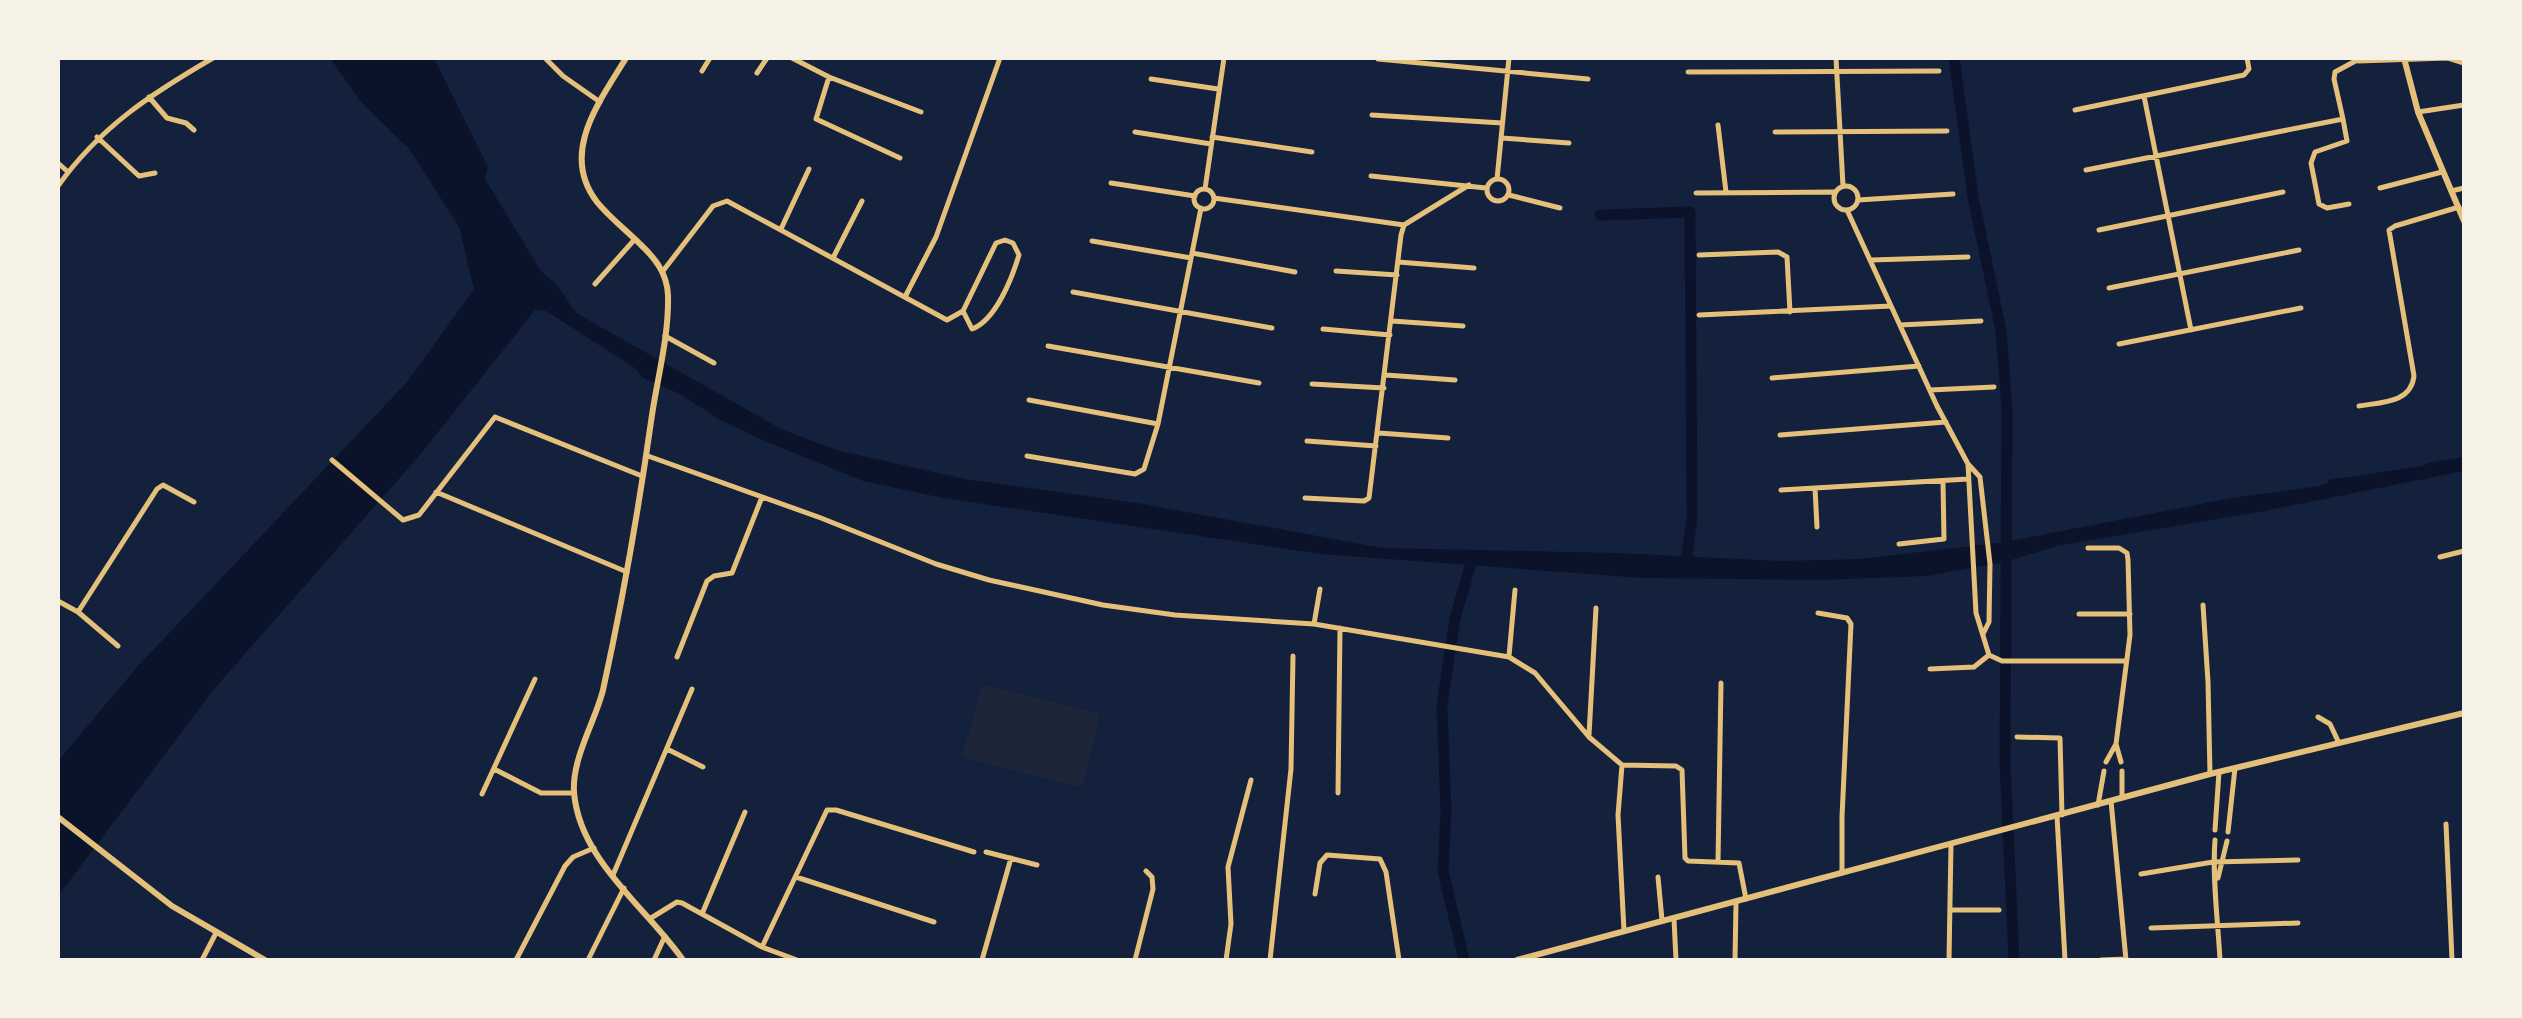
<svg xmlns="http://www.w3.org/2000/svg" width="2522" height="1018" viewBox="0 0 2522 1018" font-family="'PT Sans',sans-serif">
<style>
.green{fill:#1d2539}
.water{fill:#0b132b}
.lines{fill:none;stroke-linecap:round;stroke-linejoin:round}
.canal{stroke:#0b132b;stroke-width:11}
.minor{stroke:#e5c07b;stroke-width:5}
.tertiary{stroke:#e5c07b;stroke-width:6}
.secondary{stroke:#e5c07b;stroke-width:6}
</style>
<rect width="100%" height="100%" fill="#14213d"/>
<!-- green -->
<path class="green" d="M982,685L1100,713L1082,787L962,757Z"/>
<!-- water -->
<path class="water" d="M330,58H434L488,167L485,179L541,271L557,285L576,313L783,430L840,451L965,479L1137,503L1383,548L1618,553L1782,561L1860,559L2005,542L2232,498L2319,486L2328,483V480L2422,466C2437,458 2449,462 2464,456V471L2260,512L2057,546L2005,562L1927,576L1818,580L1642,578L1320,554L943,498L863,481L767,442L720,420L680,394L643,378L635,368L546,311L535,310L419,456L214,689L58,896V761L137,667L407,382L474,289L459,227L410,150L360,101Z"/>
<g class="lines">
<!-- canal -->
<path class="canal" d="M1954,58L1973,197L2001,331L2007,409L2005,763L2014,960
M1600,215L1690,212L1692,518L1685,570
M1464,960L1443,871L1446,810L1442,705L1455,618L1472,560"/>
<!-- minor -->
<path class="minor" d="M545,58L563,76L600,102
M792,58L829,77L921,112
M1836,58L1843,186
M1378,59L1588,79
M2358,61L2448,58L2464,63
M702,71L710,58
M1688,72L1939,71
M757,73L767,58
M829,77L816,119L900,158
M1151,79L1218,89
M2144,96L2191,330
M149,97L167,118L186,123L194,130
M2075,110L2244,75L2249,69L2247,58
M2418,112L2464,105
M1372,115L1502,123
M2343,119L2347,141L2315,152L2311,163L2319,204L2327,208L2349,204
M1718,125L1726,192
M1135,132L1211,144
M1775,132L1947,131
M97,137L139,176L155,173
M1212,137L1312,152
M1502,138L1569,143
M58,163L68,172
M2086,170L2343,119L2334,79L2335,72L2361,58
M1371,176L1486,188
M1487 190a11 11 0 1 1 22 0a11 11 0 1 1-22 0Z
M1497,179L1509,58
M1111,183L1195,196
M1834 198a12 12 0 1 1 24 0a12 12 0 1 1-24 0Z
M58,186C100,127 151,94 213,58
M2380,188L2442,172
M1205,189L1224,58
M1194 199a10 10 0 1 1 20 0a10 10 0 1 1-20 0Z
M2451,191L2464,188
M1696,193L1834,192
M1509,195L1560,208
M1214,198L1404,225
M1858,200L1953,194
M1847,210L1937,406L1968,464L1980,477L1990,564L1989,622L1983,634
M781,229L809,169
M2099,230L2283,192
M1092,241L1191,258
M1192,253L1295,272
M1699,255L1778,252L1787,257L1790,312
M834,256L862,201
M1871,260L1968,257
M1398,262L1474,268
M663,271L713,206L727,201L947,320L963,311L972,329C996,320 1012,278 1019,255L1013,243L1005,240L996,243L963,311L947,320
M1336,271L1397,275
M595,284L635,239
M2109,288L2299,250
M1073,292L1272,328
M906,295L936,237L1000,58
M1699,315L1891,306
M1392,321L1463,326
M1900,325L1981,321
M1323,329L1390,335
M665,336L714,363
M2119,344L2301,308
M1048,346L1259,383
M1386,375L1455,380
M1772,378L1919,366
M1312,384L1384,388
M1930,390L1994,387
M1029,400L1158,424
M2359,406C2382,402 2411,403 2414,376L2389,230L2395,226L2459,207
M1379,433L1448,438
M1780,435L1946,422
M1307,441L1376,446
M648,456L821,518L936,564L989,580L1103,605L1175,615L1314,624L1509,657L1535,673L1589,737L1622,765L1676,766L1682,770L1685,858L1688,861L1739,863L1746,899
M1027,456L1135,474L1144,469L1158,424L1201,208
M332,460L403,520L419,515L495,417L642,476
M1968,464L1976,613L1989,655L2002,661H2124
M1815,488L1817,527
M1781,490L1968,479
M436,492L627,572
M1305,498L1364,501L1369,498L1401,235L1404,225L1469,185
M1899,544L1944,539L1943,482
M2088,548H2119L2127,553L2128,560L2130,635L2116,744L2121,762
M2440,557L2464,551
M58,601L78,612L118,646
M2203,605L2208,682L2210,774
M78,612L157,489L163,485L194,502
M1818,613L1847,618L1851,624L1842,817V873
M2079,614H2130
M1314,624L1320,589
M1509,656L1515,590
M677,657L707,581L714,576L732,573L762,497
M1930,669L1974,667L1989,655
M2318,717L2330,724L2338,741
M1589,735L1596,608
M2017,737L2060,738L2062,815
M667,749L703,767
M2106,762L2116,744
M1622,765L1618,815L1624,931
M494,769L541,793H574
M2122,771V798
M1338,793L1340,628
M482,794L535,679
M2111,801L2126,960
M2098,805L2104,771
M2057,816L2065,960
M2446,824L2452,960
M2215,830L2219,772
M2228,832L2235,768
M2215,840C2212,877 2218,922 2220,960
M986,852L1037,865
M1718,862L1721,683
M2141,874L2213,862L2298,860
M613,875L692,689
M796,877L934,922
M1658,877L1662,920
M2218,878L2227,841
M1315,894L1320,863L1327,855L1380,859L1386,872L1399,960
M1950,910H1999
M702,914L745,812
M651,918L677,902L682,903L762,947L797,960
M1674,919L1676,960
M2151,928L2298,923
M762,947L827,810H836L974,852
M202,960L216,933
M516,960L565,866L573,857L594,848
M588,960L624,888
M654,960L665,936
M982,960L1011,858
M1135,960L1153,889L1152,877L1146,871
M1226,960L1231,924L1228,867L1251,780
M1270,960L1291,769L1293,656
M1735,960L1736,902
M1949,960L1951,844
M2101,960L2126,959"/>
<!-- tertiary -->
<path class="tertiary" d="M2404,58L2418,112L2464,221
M58,817L172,906L265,960"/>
<!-- secondary -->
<path class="secondary" d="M626,58C600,101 559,153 597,202C609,217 626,230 640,244C655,258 667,273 668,295C669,336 658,375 652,415C639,507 623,599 603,690C595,722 572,758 574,792C579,860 647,908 683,960
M1517,960L2210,774L2464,713"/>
</g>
<!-- border -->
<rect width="2522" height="1018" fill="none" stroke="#f6f1e7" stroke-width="120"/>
</svg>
